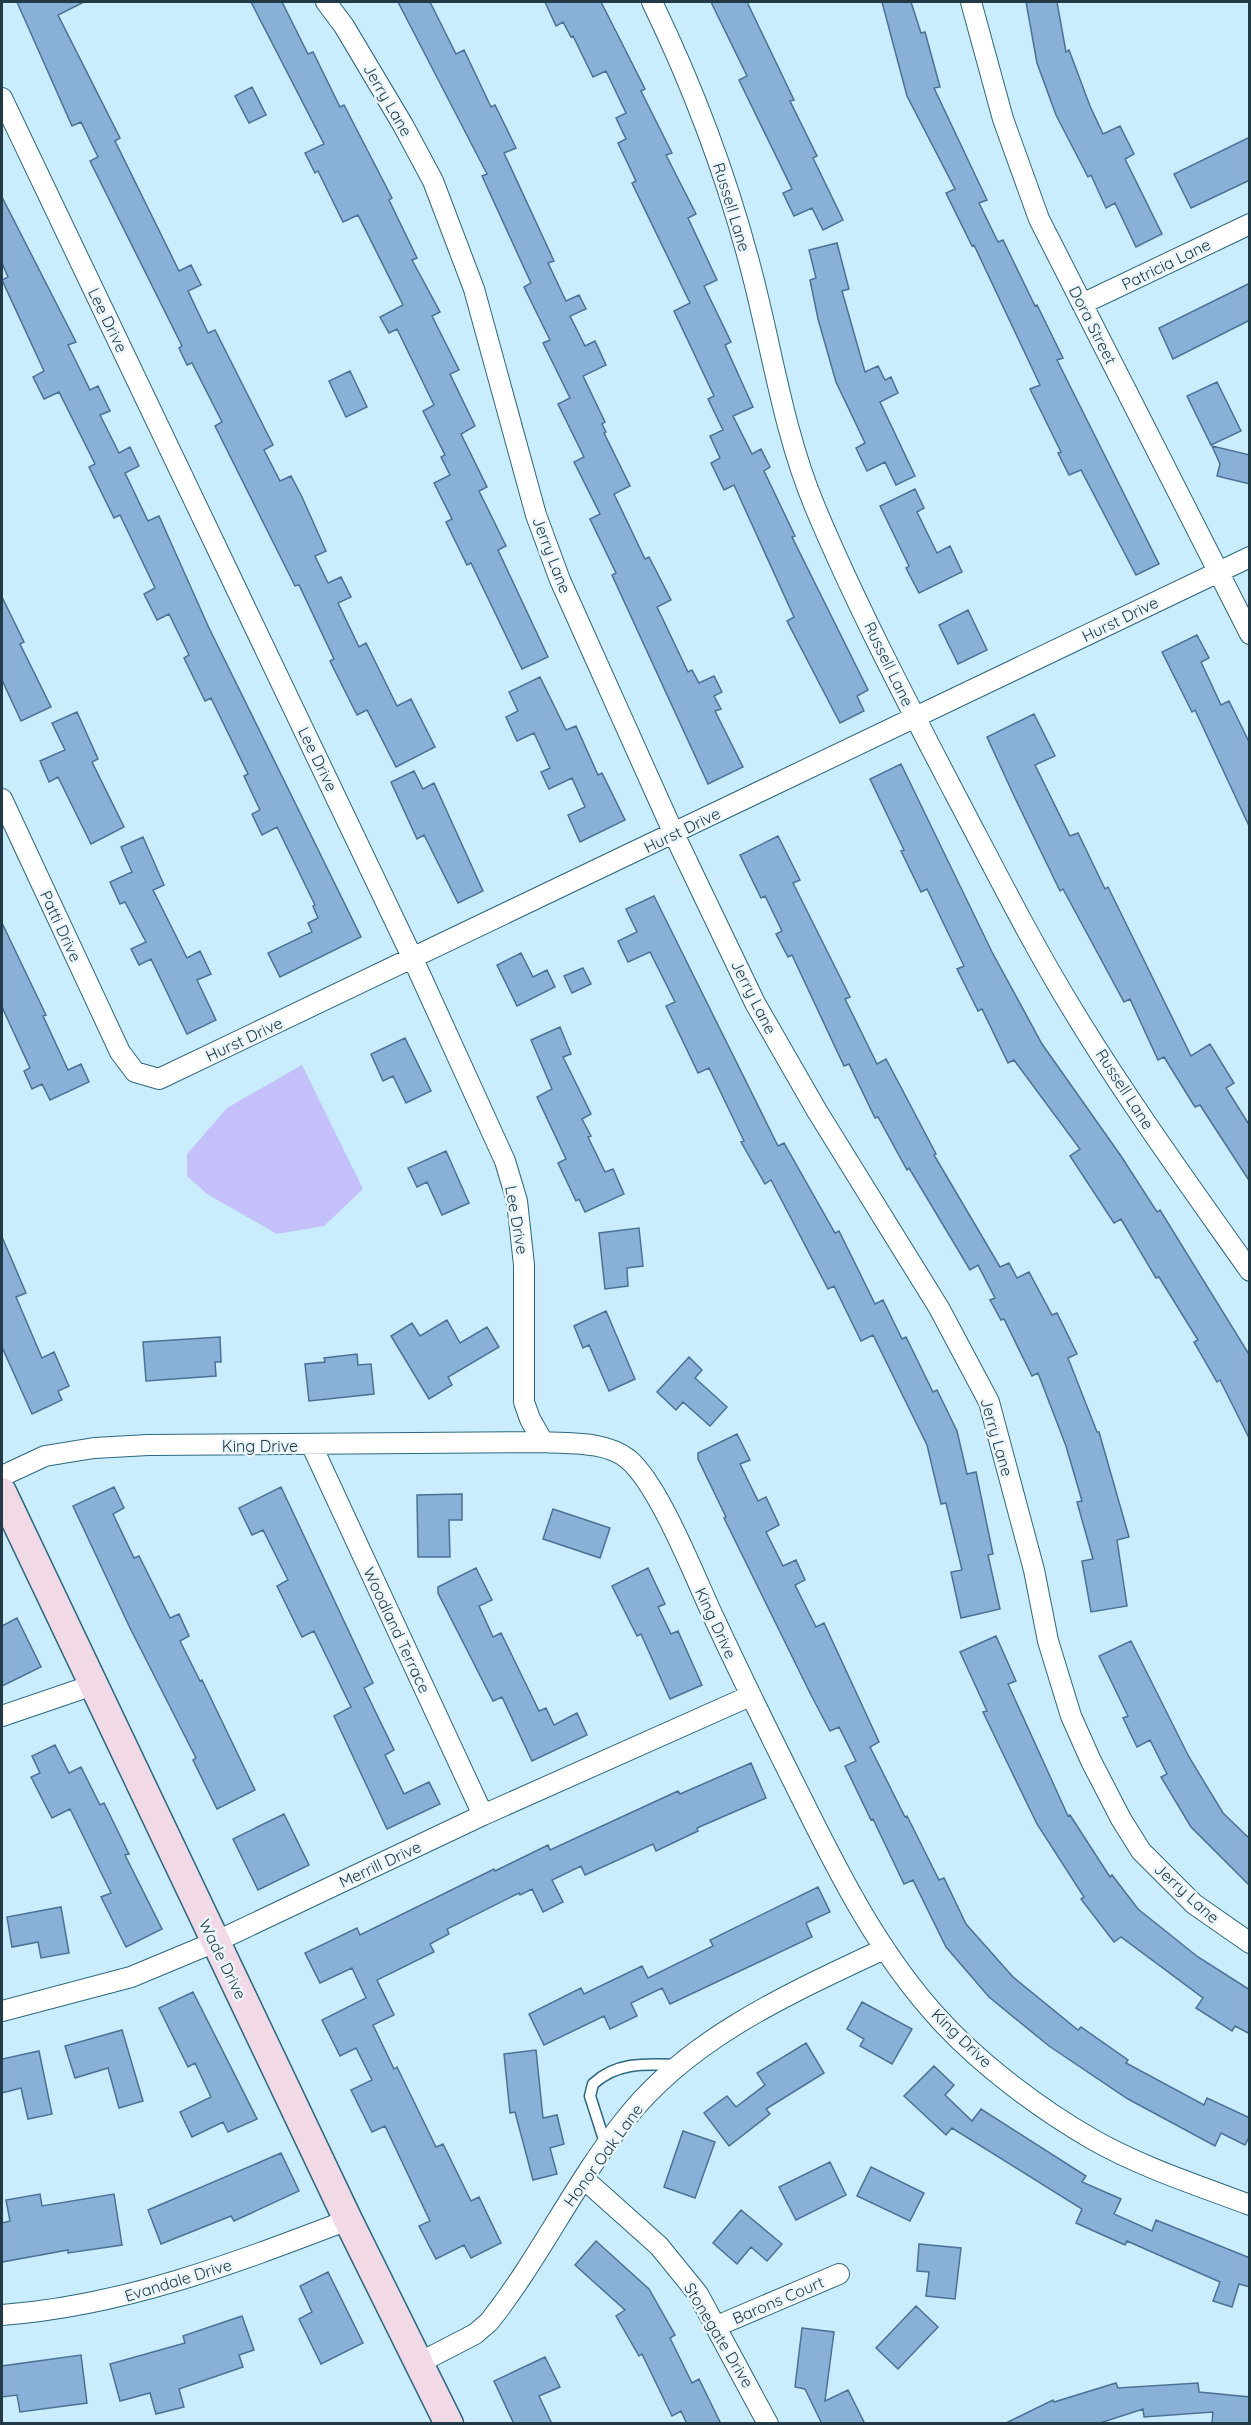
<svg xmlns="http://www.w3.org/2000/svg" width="1251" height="2425" viewBox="0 0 1251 2425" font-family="Quicksand,sans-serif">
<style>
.water{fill:#c4c0fa}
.building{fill:#89b1d8;stroke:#4b7195;stroke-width:1.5}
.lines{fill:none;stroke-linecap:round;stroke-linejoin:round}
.lane-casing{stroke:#2c677f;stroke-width:13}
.street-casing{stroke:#2c677f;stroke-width:22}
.secondary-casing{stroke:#2c677f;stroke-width:31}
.lane{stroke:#fff;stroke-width:10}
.street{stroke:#fff;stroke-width:20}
.secondary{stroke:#f2d9e6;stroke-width:28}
.labels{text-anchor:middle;stroke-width:5;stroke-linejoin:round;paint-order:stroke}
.street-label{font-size:16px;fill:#213a45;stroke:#eaf6fb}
</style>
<rect width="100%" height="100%" fill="#caedfd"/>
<!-- water -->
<path class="water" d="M302,1065L363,1189L324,1226L277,1234L207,1194L187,1176V1154L227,1108Z"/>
<!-- building -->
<path class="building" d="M17,2H84L58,15L120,138L115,141L179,271L191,265L201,285L188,291L208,333L215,330L273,445L264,450L280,481L291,476L302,497L326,551L315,556L328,583L341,577L351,597L338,603L359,647L366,643L397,706L411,699L435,747L396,767L367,710L357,715L330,661L334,659L299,585L295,586L215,426L222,422L192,363L187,365L179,348L182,346L90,161L98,157L81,122L72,126Z
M251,2H282L308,54L313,52L340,107L344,105L392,198L389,200L417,258L412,260L440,312L432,316L459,370L450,374L475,426L461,434L487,487L479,491L506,546L498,550L548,657L522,669L471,563L467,565L446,522L452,519L434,483L450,475L441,457L445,455L423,411L434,405L397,329L389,333L380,317L403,305L358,215L343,222L318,171L315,173L305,153L324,144Z
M398,2H430L456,54L464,50L491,107L495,105L516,148L504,153L554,261L548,263L566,301L579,295L586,309L570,316L585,346L595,341L606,365L583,376L605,422L602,424L606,432L604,433L630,486L614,494L645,559L649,557L671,600L657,607L688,672L692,670L699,683L714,676L722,692L714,696L721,709L715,711L743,767L708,784L612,575L616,573L590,519L600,514L574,462L584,457L558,404L570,398L543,343L550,340L524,287L531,283L482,176L487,174Z
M545,2H601L645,89L641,91L672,153L666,155L696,214L688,218L717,280L704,286L731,342L725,345L753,407L733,416L752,454L761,449L770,467L764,471L795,536L792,537L868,690L857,696L864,711L840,723L787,621L794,617L734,485L724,490L711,463L720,458L710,436L723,430L708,399L714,396L674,311L690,303L632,183L636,181L618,143L626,139L616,118L626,113L606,71L593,77L573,36L571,37L563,22L556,26Z
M711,2H747L794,100L790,101L817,156L813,158L843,220L823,230L812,208L794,216L783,193L792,189L739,80L747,76Z
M882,2H911L921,33L925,32L940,87L934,88L987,200L979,203L998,242L1003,240L1035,306L1037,305L1063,358L1057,360L1159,564L1136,575L1081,470L1069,475L1058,453L1061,452L1030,389L1040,385L974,245L972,246L946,193L955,189L907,96Z
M1026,2H1057L1066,52L1069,50L1090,106L1103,134L1120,126L1134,154L1125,159L1162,234L1136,247L1115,203L1106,208L1091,175L1088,177L1056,115L1037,63Z
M252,87L266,115L249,123L235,96Z
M1250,137V180L1191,208L1174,174Z
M2,197L76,342L68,345L90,390L98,386L110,411L100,415L119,453L130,447L139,466L125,473L148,521L159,516L209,628L361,937L280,977L268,953L312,932L308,923L318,918L313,906L315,905L277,827L262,835L252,814L260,810L244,776L248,774L211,698L205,701L184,658L189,655L169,614L157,620L144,594L155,588L120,515L114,518L89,467L95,464L59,392L44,399L33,377L44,371L2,280L8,277L2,263Z
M837,243L849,289L842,291L865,372L878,366L885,380L891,377L898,393L880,402L915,476L896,485L885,462L867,471L856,448L865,443L836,382L818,319L810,280L816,278L809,250Z
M1250,283V320L1173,359L1159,328Z
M350,371L367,407L346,417L329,381Z
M1217,382L1241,431L1211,445L1187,396Z
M1212,446L1250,455V484L1217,476L1220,464Z
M915,489L924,508L917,512L937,553L950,546L962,572L919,593L906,568L909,566L880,506Z
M2,597L24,642L20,644L51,707L21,721L2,680Z
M968,610L987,650L958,664L939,625Z
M1197,635L1209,658L1201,662L1221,705L1229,701L1250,744V828L1195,710L1192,712L1162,652Z
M540,677L566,730L576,726L598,775L602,773L625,820L580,842L568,815L585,807L572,778L549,789L541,772L550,768L534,733L517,741L506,717L518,711L509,692Z
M77,712L98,759L92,762L124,827L91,844L58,777L49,782L40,761L65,750L52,723Z
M1034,714L1055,756L1035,765L1070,836L1078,833L1105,889L1108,887L1191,1056L1210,1044L1234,1083L1226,1088L1250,1126V1182L1200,1105L1195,1107L1164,1057L1158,1060L1130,999L1124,1002L1063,889L1060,891L1015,798L987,737Z
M901,764L992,952L1042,1044L1121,1156L1157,1212L1160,1210L1250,1356V1440L1220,1380L1217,1382L1194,1342L1198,1340L1159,1277L1156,1278L1121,1219L1114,1223L1070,1156L1080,1149L1014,1060L1008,1063L982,1009L978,1011L957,969L964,966L927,889L921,892L901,851L904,850L870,779Z
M414,771L423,789L434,783L483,891L458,903L424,835L417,839L391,782Z
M778,836L800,880L793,883L850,997L845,999L877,1064L886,1059L936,1154L934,1155L1000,1267L1009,1263L1017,1278L1029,1272L1052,1315L1057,1313L1077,1354L1068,1358L1097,1432H1099L1129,1537L1117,1540L1127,1606L1091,1612L1082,1561L1093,1559L1077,1502L1082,1501L1066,1446L1038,1373L1032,1376L1004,1319L1001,1320L990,1300L995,1298L978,1265L970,1270L909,1168L907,1170L878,1117L875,1118L849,1064L844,1066L792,955L788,957L776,934L782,931L765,896L761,898L740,855Z
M143,837L164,885L153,890L187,958L200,951L211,974L197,980L216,1020L187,1034L151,959L139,965L131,949L146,942L125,902L120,904L110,882L132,872L121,847Z
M654,896L778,1146L784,1143L835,1233L839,1231L875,1304L883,1300L902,1339L906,1337L933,1392L937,1390L957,1431L967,1474L976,1472L993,1554L988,1555L1000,1609L961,1618L951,1572L962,1570L946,1503L941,1504L927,1445L873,1335L861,1341L834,1286L828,1289L771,1180L765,1184L741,1142L744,1141L709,1068L698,1073L666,1006L675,1002L650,952L628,962L618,941L637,932L626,909Z
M2,923L46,1015L43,1016L68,1070L81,1064L89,1082L50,1100L42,1084L32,1089L24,1071L30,1068L2,1007Z
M521,953L533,977L547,970L555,987L517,1006L497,965Z
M583,968L591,984L572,993L564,976Z
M560,1027L571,1054L563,1057L591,1114L582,1119L591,1136L588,1137L605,1172L613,1169L624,1194L585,1212L579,1199L576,1201L558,1163L566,1159L537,1097L552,1089L531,1040Z
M405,1038L431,1091L406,1103L393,1076L383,1081L371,1054Z
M446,1151L469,1203L442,1215L427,1182L417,1187L408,1168Z
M639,1228L643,1266L627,1268L628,1286L605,1289L599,1233Z
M2,1237L26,1293L16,1297L42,1358L54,1352L69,1386L58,1391L62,1400L32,1414L2,1347Z
M606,1311L635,1379L609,1391L589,1345L583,1348L574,1326Z
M447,1320L460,1343L487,1327L499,1347L448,1377L452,1385L429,1399L391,1336L412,1323L420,1336Z
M220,1337L221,1362H215L216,1376L146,1381L143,1342Z
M357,1354L358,1365L371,1364L374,1394L309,1401L305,1364L325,1362L324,1358Z
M689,1357L702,1370L695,1378L727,1407L710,1426L683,1402L676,1410L657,1392Z
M737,1434L750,1460L740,1464L758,1501L766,1497L779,1525L766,1532L783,1566L796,1560L805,1580L795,1585L816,1627L824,1623L879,1742L870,1747L905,1817L907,1816L939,1880L944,1878L966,1924L1013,1977L1078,2030L1081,2027L1128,2060L1126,2063L1204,2105L1207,2098L1250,2118V2135L1245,2145L1221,2133L1215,2146L1128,2099L1049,2046L989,1997L946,1947L913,1880L904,1884L873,1819L871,1820L845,1766L856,1761L839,1727L830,1731L811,1695L724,1518L726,1517L698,1459V1453Z
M114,1487L124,1508L113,1514L134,1558L139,1556L170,1618L179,1614L189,1636L180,1641L200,1681L202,1680L255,1790L217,1809L193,1760L196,1758L130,1628L73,1506Z
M281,1487L373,1683L364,1688L394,1750L385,1755L404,1794L429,1782L440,1804L387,1829L334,1716L351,1707L314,1631L302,1637L277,1586L288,1580L263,1530L252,1535L239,1508Z
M462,1494V1520H449L450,1557H418L417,1495Z
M553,1509L610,1528L600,1558L543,1539Z
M476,1568L492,1600L479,1606L493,1637L501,1633L539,1711L546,1708L554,1725L577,1713L587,1735L532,1761L502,1697L493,1701L438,1593V1587Z
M648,1568L665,1604L658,1607L671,1634L678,1631L702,1685L670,1699L641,1634L637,1636L612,1586Z
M17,1618L41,1667L2,1686V1626Z
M996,1636L1016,1681L1008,1684L1068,1816L1070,1815L1110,1877L1112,1875L1138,1909L1198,1957L1250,1990V2034L1235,2026L1232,2031L1196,2008L1203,1998L1121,1937L1114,1942L1081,1899L1084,1897L1037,1824L1005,1758L983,1712L987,1711L960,1652Z
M1131,1641L1189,1757L1223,1813L1250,1839V1886L1191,1827L1161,1777L1167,1774L1150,1740L1137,1747L1123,1718L1128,1716L1099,1656Z
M55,1745L69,1773L81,1767L100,1805L104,1803L129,1854L125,1855L162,1929L126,1947L101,1897L111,1893L70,1809L52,1818L31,1777L40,1773L32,1756Z
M751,1763L766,1798L697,1828L698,1831L656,1851L653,1844L585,1875L581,1866L552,1880L563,1902L543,1912L532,1889L520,1895L519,1893L447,1929L449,1934L430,1944L434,1952L377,1980L394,2015L373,2025L394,2069L397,2067L436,2147L443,2144L471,2201L479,2197L501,2243L471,2258L464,2245L436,2259L419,2226L430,2221L385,2126L372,2132L351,2090L372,2080L356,2048L340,2056L322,2020L366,1998L352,1968L320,1983L305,1953L357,1928L360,1935L494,1869L495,1871L548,1845L550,1850L678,1791L680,1794Z
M284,1814L309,1865L258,1890L233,1839Z
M818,1887L830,1912L806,1923L812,1937L670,2004L662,1988L631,2003L637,2016L610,2029L604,2016L544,2045L529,2014L581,1988L584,1994L642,1966L648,1978L713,1946L710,1940Z
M61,1907L69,1953L41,1958L38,1942L12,1947L7,1917Z
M193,1992L257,2119L228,2132L223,2122L192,2137L180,2112L211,2097L195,2063L188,2067L159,2008Z
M862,2002L912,2029L892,2064L860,2046L864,2039L847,2029Z
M122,2030L143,2101L119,2108L108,2068L75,2078L65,2046Z
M806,2043L824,2073L766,2109L770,2114L729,2146L704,2113L727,2096L736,2107L765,2085L757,2073Z
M536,2050L543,2118L557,2115L564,2144L550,2148L557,2174L533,2180L515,2112L510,2113L504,2054Z
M39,2051L52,2114L28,2119L21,2088L2,2093V2059Z
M934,2066L954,2085L945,2095L972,2121L981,2109L1086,2176L1082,2182L1121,2199L1114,2214L1152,2231L1156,2220L1250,2258V2287L1239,2284L1232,2307L1213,2301L1220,2282L1127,2241L1125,2245L1076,2223L1082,2209L952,2128L946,2135L904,2096Z
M683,2131L715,2142L695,2198L664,2187Z
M281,2153L299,2191L234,2221L231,2216L161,2244L148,2210Z
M830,2162L846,2195L796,2220L779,2187Z
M871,2167L924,2193L910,2221L857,2196Z
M40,2194L42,2206L114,2194L122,2245L68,2253V2250L2,2262V2223L10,2221L6,2200Z
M741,2210L782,2244L767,2261L751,2247L737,2264L713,2243Z
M596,2241L649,2289L675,2335L670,2338L692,2383L699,2379L721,2424H687L681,2411L672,2416L642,2354L639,2356L616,2316L625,2310L575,2265Z
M919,2244L961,2248L955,2299L926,2296L929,2272L917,2271Z
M328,2272L363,2343L321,2364L299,2319L312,2312L300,2286Z
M916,2306L938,2327L898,2369L876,2348Z
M242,2316L254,2350L239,2355L243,2367L179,2389L184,2407L156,2414L150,2393L120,2401L110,2364L185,2343L183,2336Z
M802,2328L834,2332L825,2401L848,2390L865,2424H822L805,2389L795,2387Z
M81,2355L87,2403L20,2412L17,2395L2,2397V2366Z
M545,2357L560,2387L539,2396L552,2424H514L494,2381Z
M1116,2383L1118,2388L1198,2383L1199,2392L1250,2397V2424H1212L1213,2412L1144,2417L1143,2409L1097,2424H1004L1053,2400L1054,2402Z"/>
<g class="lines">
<!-- lane casing -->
<g class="lane-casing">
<path id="lane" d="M606,2146L590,2096L593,2084C617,2061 648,2064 678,2065"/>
</g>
<!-- street casing -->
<g class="street-casing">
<path id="street" d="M326,2L344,26L403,125L433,181L474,289L536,515L560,580L674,834L755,1003L817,1111L939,1308L989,1402L1034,1570L1048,1641L1071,1716L1091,1761L1121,1819L1141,1851L1194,1904L1250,1943
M652,2C695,91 730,185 754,281C773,356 785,436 815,507C856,605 906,700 955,794C994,868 1031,942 1074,1012C1128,1101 1190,1186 1250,1271
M971,2L1003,119L1039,219L1250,634
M2,98L413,959L505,1161L517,1201L524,1265V1402L530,1419L543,1442
M1082,304L1250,224
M2,799L120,1052L135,1072L159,1079L1250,557
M312,1446L483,1815
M2,1476L45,1456L94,1448L148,1445L543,1442C571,1444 605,1441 628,1459C660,1486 695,1578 714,1618C742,1678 771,1737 801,1797C840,1876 880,1955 940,2020C981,2065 1040,2109 1092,2139C1141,2167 1197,2185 1250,2205
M2,1716L93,1685
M2,2011L131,1977L215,1942L483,1815L750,1696
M584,2179L659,2246L698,2294L768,2424
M2,2315C124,2306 235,2263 348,2220
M717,2326L839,2274
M419,2363L475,2334L489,2322C539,2259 574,2184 624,2121C689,2037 791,1993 884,1949"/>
</g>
<!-- secondary casing -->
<g class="secondary-casing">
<path id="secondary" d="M2,1492L348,2220L449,2424"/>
</g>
<!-- lane -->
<use href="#lane" class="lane"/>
<!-- street -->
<use href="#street" class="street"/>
<!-- secondary -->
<use href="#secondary" class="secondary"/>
</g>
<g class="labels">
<!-- street labels -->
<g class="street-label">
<text transform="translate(388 100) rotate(60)" y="6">Jerry Lane</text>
<text transform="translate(732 207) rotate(73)" y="6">Russell Lane</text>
<text transform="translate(1166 264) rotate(-26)" y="6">Patricia Lane</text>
<text transform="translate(108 320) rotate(64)" y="6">Lee Drive</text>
<text transform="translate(1093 325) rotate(63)" y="6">Dora Street</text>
<text transform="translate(552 555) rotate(69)" y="6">Jerry Lane</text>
<text transform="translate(1120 619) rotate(-26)" y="6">Hurst Drive</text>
<text transform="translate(889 664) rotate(64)" y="6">Russell Lane</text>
<text transform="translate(318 759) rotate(64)" y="6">Lee Drive</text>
<text transform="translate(682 830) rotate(-26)" y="6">Hurst Drive</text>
<text transform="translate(61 926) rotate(65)" y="6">Patti Drive</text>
<text transform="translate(754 997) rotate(63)" y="6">Jerry Lane</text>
<text transform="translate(244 1039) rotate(-25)" y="6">Hurst Drive</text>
<text transform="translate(1125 1089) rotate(57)" y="6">Russell Lane</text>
<text transform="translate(517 1220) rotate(80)" y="6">Lee Drive</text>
<text transform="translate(997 1437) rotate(74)" y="6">Jerry Lane</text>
<text x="260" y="1452">King Drive</text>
<text transform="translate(716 1623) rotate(65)" y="6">King Drive</text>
<text transform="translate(397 1630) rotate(65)" y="6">Woodland Terrace</text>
<text transform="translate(380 1864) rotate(-25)" y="6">Merrill Drive</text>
<text transform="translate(1187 1893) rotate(42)" y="6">Jerry Lane</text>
<text transform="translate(223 1959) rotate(64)" y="6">Wade Drive</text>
<text transform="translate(962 2038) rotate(44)" y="6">King Drive</text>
<text transform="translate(603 2155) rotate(-54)" y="6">Honor Oak Lane</text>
<text transform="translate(178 2280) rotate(-17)" y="6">Evandale Drive</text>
<text transform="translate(778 2300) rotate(-23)" y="6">Barons Court</text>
<text transform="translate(719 2335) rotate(59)" y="6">Stonegate Drive</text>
</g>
</g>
<!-- border -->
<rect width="1251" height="2425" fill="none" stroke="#213a45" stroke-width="6"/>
</svg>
